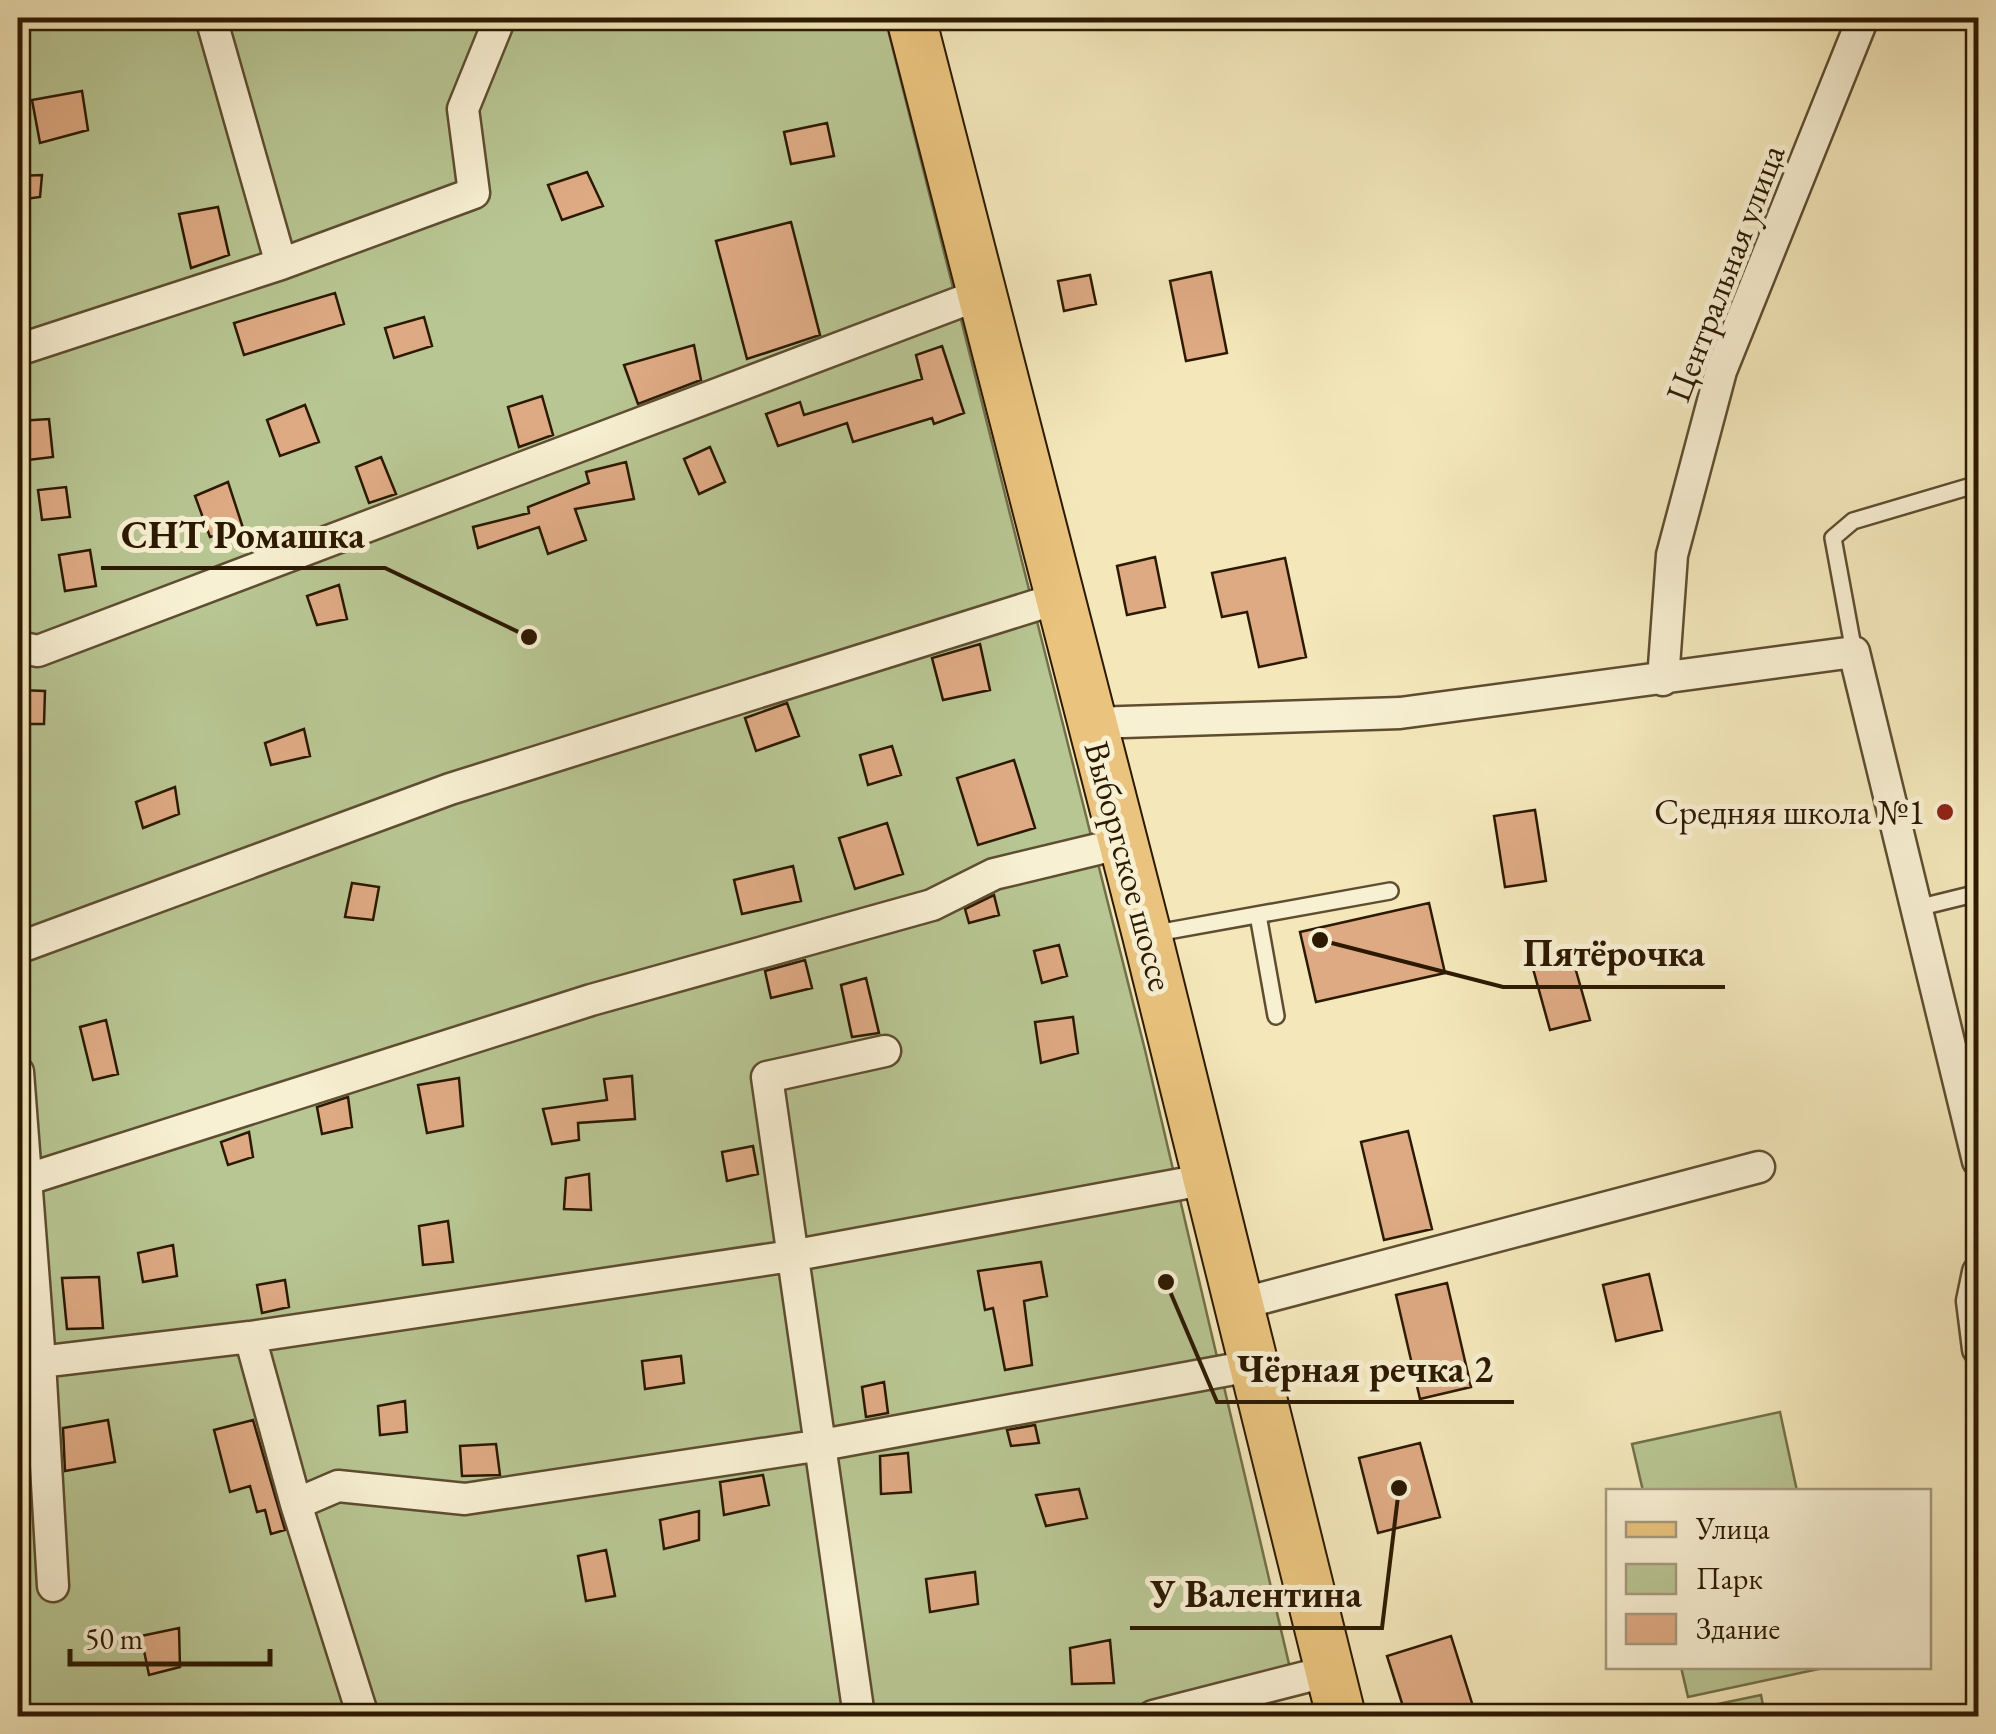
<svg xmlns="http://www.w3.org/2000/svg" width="1996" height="1734" viewBox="0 0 1996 1734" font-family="'EB Garamond',serif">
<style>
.green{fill:#b8c693;stroke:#72704a;stroke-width:2.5}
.building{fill:#deaa84;stroke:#2c1901;stroke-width:2.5}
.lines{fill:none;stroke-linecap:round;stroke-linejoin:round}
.lane-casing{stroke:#5e4d30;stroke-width:20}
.street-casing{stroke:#5e4d30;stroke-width:35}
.primary-casing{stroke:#2c1901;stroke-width:52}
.lane{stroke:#f8f0d3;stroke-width:15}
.street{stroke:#f8f0d3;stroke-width:30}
.primary{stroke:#eac47e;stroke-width:48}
.poi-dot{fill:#8f2418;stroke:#f8f0d3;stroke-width:4}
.labels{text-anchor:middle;stroke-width:10;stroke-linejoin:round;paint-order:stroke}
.street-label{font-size:35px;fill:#2c1901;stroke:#f8f0d3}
.poi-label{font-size:35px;fill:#2c1901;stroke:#f8f0d3;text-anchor:end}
.leader{fill:none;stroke:#2c1901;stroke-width:4}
.callout-dot{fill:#2c1901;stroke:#f8f0d3;stroke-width:4}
.callout-label{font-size:38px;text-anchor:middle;font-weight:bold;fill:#2c1901;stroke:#f8f0d3;stroke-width:10;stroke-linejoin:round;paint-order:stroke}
</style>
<rect width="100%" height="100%" fill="#f4e8bb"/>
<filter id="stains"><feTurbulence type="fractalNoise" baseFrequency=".002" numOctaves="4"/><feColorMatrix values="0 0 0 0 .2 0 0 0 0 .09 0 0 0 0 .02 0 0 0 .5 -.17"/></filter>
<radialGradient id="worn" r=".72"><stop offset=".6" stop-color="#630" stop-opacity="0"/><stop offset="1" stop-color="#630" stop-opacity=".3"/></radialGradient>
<!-- green -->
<path class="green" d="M18,18H885L1145,1050L1293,1681L1174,1716H18Z
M1780,1412L1797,1491H1643L1632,1444Z
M1681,1667V1666L1828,1667L1688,1697Z
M1761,1695L1765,1716H1695L1694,1709Z"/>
<!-- building -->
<path class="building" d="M82,91L88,130L40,143L32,100Z
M827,123L834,156L791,164L784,132Z
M587,172L603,206L562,220L548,185Z
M42,175L40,197L18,200V176Z
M218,207L229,255L191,268L179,214Z
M791,222L820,335L747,359L716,241Z
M1211,272L1227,353L1186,361L1170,281Z
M1090,275L1096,304L1064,311L1058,281Z
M335,293L344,324L244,355L234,323Z
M424,317L432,346L394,358L385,328Z
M694,345L701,380L638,404L624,365Z
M942,346L964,413L934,424L932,418L853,442L847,423L778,446L766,414L800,402L804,415L922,379L916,355Z
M542,396L553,435L519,447L508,407Z
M305,405L319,442L280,456L267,420Z
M49,419L53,457L19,461L18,421Z
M710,447L725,482L699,494L684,459Z
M381,457L396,494L369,503L356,467Z
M626,462L634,499L575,509L586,540L548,554L539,527L478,548L473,527L529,513L528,507L589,483L586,472Z
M228,482L243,528L210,537L195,496Z
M66,487L70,517L42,520L38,490Z
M90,550L96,586L65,591L59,555Z
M1155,557L1165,607L1127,615L1117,566Z
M1285,558L1306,657L1259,667L1247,612L1222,617L1212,573Z
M339,585L347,619L317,625L307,596Z
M980,644L990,690L943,700L932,658Z
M18,690L45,691L44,724H18Z
M787,703L799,736L756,751L745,718Z
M304,729L310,756L271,765L265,743Z
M892,746L901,775L868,785L860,755Z
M1014,760L1035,828L978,845L957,778Z
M175,787L179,814L143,828L136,802Z
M1535,810L1546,881L1505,887L1494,816Z
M887,823L903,874L855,889L839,838Z
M793,866L801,901L742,914L734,880Z
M352,883L379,887L373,920L345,917Z
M994,895L999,915L969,923L965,909Z
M1429,903L1445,973L1316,1002L1300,932Z
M1059,945L1067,976L1042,983L1034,951Z
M1571,953L1590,1020L1550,1030L1532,965Z
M805,960L812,988L771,998L765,971Z
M866,978L879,1033L852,1037L841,985Z
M1073,1017L1078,1053L1041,1063L1035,1022Z
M106,1020L118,1074L93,1080L80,1027Z
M632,1076L635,1119L578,1123L579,1140L552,1144L543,1109L607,1100L604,1079Z
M459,1078L463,1126L427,1133L418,1085Z
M348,1097L352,1127L322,1134L317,1107Z
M1408,1131L1432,1229L1384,1240L1361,1142Z
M249,1132L253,1157L228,1165L221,1142Z
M753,1146L758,1174L727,1181L722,1152Z
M589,1174L591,1210L564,1209L566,1178Z
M448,1221L453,1262L423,1265L419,1226Z
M173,1245L177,1276L143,1282L138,1253Z
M1041,1262L1047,1296L1024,1301L1032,1365L1005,1370L993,1308L985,1310L978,1271Z
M1649,1274L1662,1330L1616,1341L1603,1285Z
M99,1277L103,1328L67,1329L62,1278Z
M285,1280L289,1307L262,1313L257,1285Z
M1447,1283L1471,1387L1420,1399L1396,1295Z
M681,1356L684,1383L645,1389L642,1361Z
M884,1382L888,1413L866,1417L862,1387Z
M405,1401L407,1432L380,1435L378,1406Z
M108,1420L115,1462L65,1471L63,1428Z
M253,1420L285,1530L271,1534L265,1510L257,1512L250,1486L230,1492L214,1430Z
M1035,1425L1039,1443L1011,1446L1007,1430Z
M1420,1443L1440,1517L1378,1533L1359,1458Z
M496,1444L500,1475L462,1476L460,1446Z
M908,1453L911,1492L881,1494L880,1456Z
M763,1475L769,1505L724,1515L720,1482Z
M1079,1489L1087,1518L1046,1526L1036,1495Z
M699,1511V1540L664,1549L660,1520Z
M606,1550L615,1596L586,1601L578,1556Z
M975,1572L978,1604L930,1612L926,1579Z
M179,1628L180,1667L149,1675L141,1636Z
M1451,1636L1476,1716H1406L1387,1656Z
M1110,1640L1114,1683L1072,1684L1070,1648Z"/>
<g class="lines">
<!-- lane casing -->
<g class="lane-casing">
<path id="lane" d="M1854,652L1833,538L1853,521L1978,484
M1917,908L1978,893
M1258,915L1276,1016
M1151,934L1390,891"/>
</g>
<!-- street casing -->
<g class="street-casing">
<path id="street" d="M211,18L281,264
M18,350L281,264L474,193L463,109L500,18
M18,647L38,651L984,293
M1663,680L1672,555L1721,371L1863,18
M1092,723L1400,713L1854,652L1978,1161
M18,948L450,789L1059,598
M18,1072L40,1362L53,1586
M25,1180L591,1000L932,905L994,874L1123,843
M1978,1272L1972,1301L1978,1349
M1240,1304L1759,1167
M250,1337L296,1504L363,1716
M40,1362L250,1337L791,1256L1208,1179
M296,1504L338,1486L465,1499L822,1445L1256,1365
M859,1716L767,1077L885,1051
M1153,1716L1329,1671"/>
</g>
<!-- primary casing -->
<g class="primary-casing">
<path id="primary" d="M911,18L1147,935L1341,1716"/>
</g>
<!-- lane -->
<use href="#lane" class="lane"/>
<!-- street -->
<use href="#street" class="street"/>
<!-- primary -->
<use href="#primary" class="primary"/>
</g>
<!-- markers -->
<circle class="poi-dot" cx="1945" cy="812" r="10"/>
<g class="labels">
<!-- street labels -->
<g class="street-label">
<text transform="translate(1725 273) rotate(-69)" y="12">Центральная улица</text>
<text transform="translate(1129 866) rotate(75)" y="12">Выборгское шоссе</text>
</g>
<!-- poi labels -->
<g class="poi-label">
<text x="1925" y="824">Средняя школа №1</text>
</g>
</g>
<!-- callouts -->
<path class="leader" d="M529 637L385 568H101M1320 940L1503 987H1725M1166 1282L1217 1402H1514M1399 1488L1382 1628H1130"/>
<g class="callout-dot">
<circle cx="529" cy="637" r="10"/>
<circle cx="1320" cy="940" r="10"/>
<circle cx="1166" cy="1282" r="10"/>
<circle cx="1399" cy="1488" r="10"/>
</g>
<g class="callout-label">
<text x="243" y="548">СНТ Ромашка</text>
<text x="1614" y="966">Пятёрочка</text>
<text x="1365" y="1382">Чёрная речка 2</text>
<text x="1256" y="1607">У Валентина</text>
</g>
<!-- margin -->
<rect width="1996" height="1734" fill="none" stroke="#f4e8bb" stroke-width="60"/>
<rect x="20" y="20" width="1956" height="1694" fill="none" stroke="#2c1901" stroke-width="5"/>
<rect x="30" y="30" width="1936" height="1674" fill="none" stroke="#2c1901" stroke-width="2.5"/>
<!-- legend -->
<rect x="1606" y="1489" width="325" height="180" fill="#f8f0d3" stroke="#a69a7f" stroke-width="2.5"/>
<rect x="1626" y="1522" width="50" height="15" fill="#eac47e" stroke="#a69a7f" stroke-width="2.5"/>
<text x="1696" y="1539" font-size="30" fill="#2c1901">Улица</text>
<rect x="1626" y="1564" width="50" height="30" fill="#b8c693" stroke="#a69a7f" stroke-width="2.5"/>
<text x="1696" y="1589" font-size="30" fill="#2c1901">Парк</text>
<rect x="1626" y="1614" width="50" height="30" fill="#deaa84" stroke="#a69a7f" stroke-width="2.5"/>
<text x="1696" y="1639" font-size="30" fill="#2c1901">Здание</text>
<!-- scale -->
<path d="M70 1649v15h200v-15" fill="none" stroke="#2c1901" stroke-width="5"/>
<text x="85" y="1649" font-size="30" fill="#2c1901" stroke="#f8f0d3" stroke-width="8" paint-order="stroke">50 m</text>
<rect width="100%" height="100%" filter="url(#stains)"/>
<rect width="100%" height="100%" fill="url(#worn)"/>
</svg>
